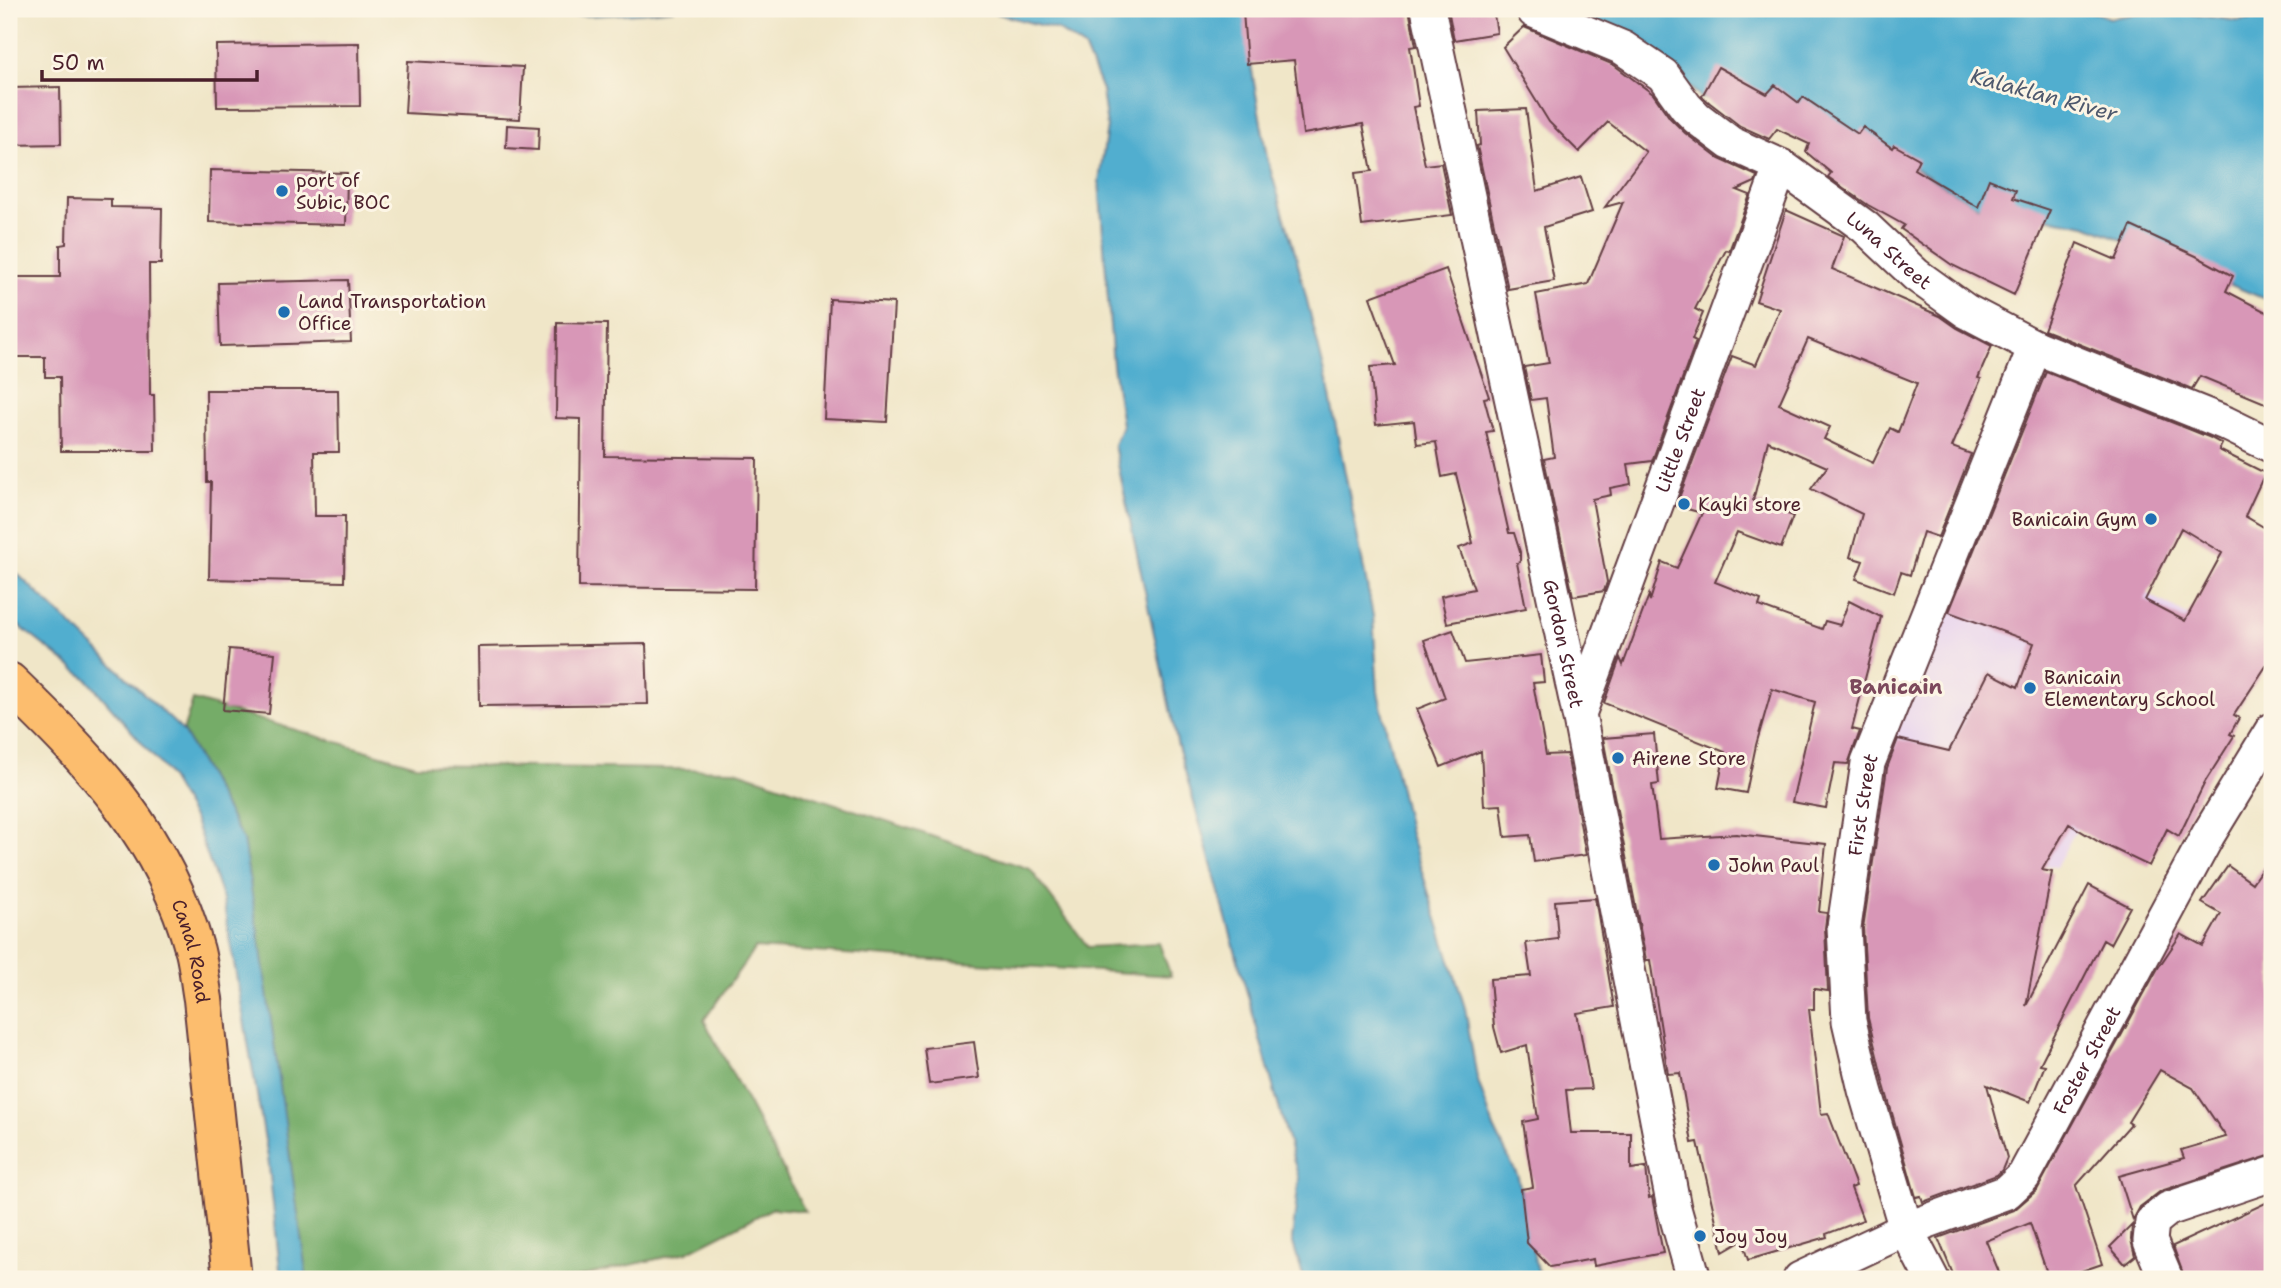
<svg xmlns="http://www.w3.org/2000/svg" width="2281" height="1288" viewBox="0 0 2281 1288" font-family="'Shantell Sans',sans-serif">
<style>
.built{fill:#e7d2ef}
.forest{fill:#75ac68;stroke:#60664a;stroke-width:2}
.water{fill:#51aecf;stroke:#4e667d;stroke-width:2}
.building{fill:#d897b7;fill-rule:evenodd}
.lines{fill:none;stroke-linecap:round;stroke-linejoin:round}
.minor-casing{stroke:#633d43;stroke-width:37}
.major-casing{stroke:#633d43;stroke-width:42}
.minor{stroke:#fff;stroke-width:33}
.major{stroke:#fcbd6e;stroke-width:38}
.poi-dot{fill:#1f6fb2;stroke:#fcf5e5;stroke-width:2.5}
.labels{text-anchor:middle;stroke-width:6;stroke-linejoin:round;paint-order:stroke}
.poi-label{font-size:19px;fill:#4a1f2b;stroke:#fcf5e5;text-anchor:start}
.street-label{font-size:19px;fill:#4a1f2b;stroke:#fcf5e5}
.water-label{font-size:21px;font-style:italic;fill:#4d586d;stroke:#fcf5e5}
.neighbourhood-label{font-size:21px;font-weight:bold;fill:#7c495c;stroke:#fcf5e5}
</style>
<rect width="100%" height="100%" fill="#fcf5e5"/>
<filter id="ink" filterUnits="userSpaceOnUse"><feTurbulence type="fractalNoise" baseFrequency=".0143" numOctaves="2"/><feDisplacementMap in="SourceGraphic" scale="14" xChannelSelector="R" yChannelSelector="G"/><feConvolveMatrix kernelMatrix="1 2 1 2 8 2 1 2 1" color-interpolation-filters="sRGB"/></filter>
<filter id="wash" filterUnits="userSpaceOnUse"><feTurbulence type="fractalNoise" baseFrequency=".00686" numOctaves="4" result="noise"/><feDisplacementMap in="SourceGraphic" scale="28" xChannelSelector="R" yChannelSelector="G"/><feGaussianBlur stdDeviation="1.57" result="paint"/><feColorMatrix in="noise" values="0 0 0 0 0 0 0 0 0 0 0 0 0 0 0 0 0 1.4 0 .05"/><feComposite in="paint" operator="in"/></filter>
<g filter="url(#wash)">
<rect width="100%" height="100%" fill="#f0e6c8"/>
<!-- built -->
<path class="built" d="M1958,551L2068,590L2107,572L2191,617L2056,867L1988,856L1869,846L1881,758Z"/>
<!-- forest -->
<path class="forest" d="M193,700L416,765L735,770L1030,869L1088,947L1159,943L1171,976L755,948L704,1020L805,1211L773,1208L687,1252L570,1279H306L243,840L183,731Z"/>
<!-- water -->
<path class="water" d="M460,9H674C603,18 532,19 460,9Z
M960,9H1247L1251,65L1267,158L1295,252L1328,386L1373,616L1378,692L1410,834L1465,1008L1477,1078L1494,1128L1518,1177L1535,1261L1541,1279H1304L1292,1240L1299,1179L1177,742L1114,445L1122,425L1113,365L1099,181L1107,127L1102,90L1085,49L1058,30L991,12Z
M1557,9H2085L2110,18L2162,10L2238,21L2272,18V302L2086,225L1974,205L1902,160L1807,110L1701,98L1671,68Z
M9,566L183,731L243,840L261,949L307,1279H281L268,1157L223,900L195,821L166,771L87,679L9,618Z"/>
<g id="blocks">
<!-- building -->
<path class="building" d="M1287,9H1409L1416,46L1410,47L1419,106L1413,107L1425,165L1441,163L1452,215L1362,226L1355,173L1372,171L1363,124L1303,134L1294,60L1247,64L1243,12Z
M1448,9H1493L1497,33L1454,40Z
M1524,27L1614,65L1653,94L1670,118L1685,133L1719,159L1757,176L1755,182L1737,190L1750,195L1729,251L1726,250L1695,309L1703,313L1692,339L1696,341L1652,461L1628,464L1631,484L1610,488L1611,495L1592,499L1607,582L1604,591L1573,596L1544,459L1554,457L1546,398L1531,400L1524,367L1549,363L1536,294L1588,284L1623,202L1605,207L1646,152L1608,122L1579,152L1549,122L1503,47Z
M359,43L360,106L217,107L216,45Z
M408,61L523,67L520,119L405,113Z
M1718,67L1767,94L1775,85L1799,103L1803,97L1858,134L1863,127L1892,148L1894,145L1919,159L1914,169L1978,207L1989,179L2016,190L2013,198L2050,210L2014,295L1952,265L1901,229L1904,225L1868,205L1828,177L1831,173L1806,152L1809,144L1777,129L1769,139L1740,126L1710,103L1702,96Z
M60,87L61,144L9,145V88Z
M1526,109L1537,191L1581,177L1592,212L1544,227L1554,281L1508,289L1477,146L1480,145L1478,111Z
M507,125L539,127L538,150L506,148Z
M210,170L347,173L346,225L209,222Z
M67,198L111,199V207L162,208L161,264H149L150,395H154L155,451H61L60,377H45V357H10L9,277H60V245L66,244Z
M1786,210L1844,236L1832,269L1940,316L1957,328L1992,346L1978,378L1981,379L1952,447L1971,454L1938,537L1923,532L1910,575L1901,572L1894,593L1856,579L1863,561L1850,557L1862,514L1811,489L1827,467L1768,441L1753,501L1793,516L1781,548L1737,532L1715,582L1761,600L1759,606L1822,629L1825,621L1840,625L1849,601L1881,617L1852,729L1860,731L1848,764L1835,763L1826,808L1792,802L1815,702L1772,689L1756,745L1746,793L1718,788L1725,752L1604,703L1620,658L1623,665L1649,595L1650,601L1662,562L1677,568L1702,513L1676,506L1732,356L1756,365L1780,309L1756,301ZM1808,339L1917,383L1898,432L1890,428L1873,463L1824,439L1830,427L1779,404Z
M2131,226L2196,256L2233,276L2226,291L2272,315V406L2200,376L2192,389L2044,330L2077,243L2116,260Z
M1446,269L1489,397L1484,398L1493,431L1486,432L1509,533H1514L1520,552V562L1517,563L1526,608L1447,623L1441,596L1474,589L1459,548L1473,543L1456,474L1442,477L1436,442L1417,444L1414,421L1376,425L1370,367L1395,365L1370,297Z
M348,280L351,342L220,346L218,283Z
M830,299L894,303L887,422L824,419Z
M557,323L607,324L605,456L757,458L755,589L579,587L581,419L556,418Z
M2046,372L2211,438L2222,444L2219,450L2265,473L2245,516L2272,532V657L2234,715L2239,718L2230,734L2234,736L2205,782L2179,836L2167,829L2149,866L2099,842L2069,824L2042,870L2052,872L2026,1006L2089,885L2130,907L2110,944L2103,940L2040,1064L2045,1065L2030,1102L1987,1085L2007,1158L2002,1170L1997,1175L1923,1202L1921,1196L1916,1197L1884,1085L1868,1018L1863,928L1887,768L1898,739L1949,751L1989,672L2018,687L2034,643L1949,612ZM2181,528L2222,553L2185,621L2145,600Z
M206,390H338L339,452H314L315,516H345L344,582L209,579L211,482H207Z
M1453,630L1465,663L1541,655L1544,682L1533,683L1546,755L1567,754L1586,855L1534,862L1530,835L1505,837L1501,805L1484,806L1481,751L1441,767L1417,709L1445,698L1424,640Z
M646,644L648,704L479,706L478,647Z
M229,649L275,653L269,714L223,710Z
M1654,734L1659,784L1652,785L1659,839L1736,834L1826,844L1819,912L1827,913L1825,928L1828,991L1814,989V1009H1809L1821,1114L1828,1113L1856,1186L1851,1188L1863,1220L1826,1234L1827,1237L1748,1260L1742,1241L1723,1252L1698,1142L1692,1143L1680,1073L1668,1074L1650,960H1646L1603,738Z
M2272,854V1155L2161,1191L2140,1207L2133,1220L2119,1176L2184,1158L2181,1150L2226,1137L2193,1088L2160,1070L2128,1122L2131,1124L2076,1186L2102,1264L2058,1279H2049L2030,1223L1986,1241L2002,1279H1955L1938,1238L2014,1210L2037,1190L2158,968L2181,934L2203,946L2221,914L2202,903L2228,866L2252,883Z
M1595,898L1614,1007L1577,1013L1591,1089L1566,1090L1571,1133H1631V1169L1646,1167L1649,1198L1652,1197L1663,1253L1594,1266L1593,1259L1550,1267L1527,1243L1521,1189L1533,1187L1523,1122L1538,1119L1527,1045L1501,1053L1494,1027L1490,979L1531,976L1526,943L1558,939L1555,901Z
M974,1042L979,1078L929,1084L924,1048Z
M2272,1200V1279H2185L2173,1246Z
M2132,1225L2131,1240L2135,1256L2125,1264L2110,1247Z"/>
</g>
</g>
<g filter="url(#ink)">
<use href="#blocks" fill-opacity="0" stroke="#633d43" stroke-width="2"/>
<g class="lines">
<!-- minor casing -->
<g class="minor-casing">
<g id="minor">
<path id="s1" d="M1428,9L1579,714L1674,1208L1694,1279"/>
<path id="s2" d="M1534,11L1623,48L1663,75L1686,107L1697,118L1730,143L1781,166L1865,227L1916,275L1966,311L2035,347L2225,423L2272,446"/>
<path id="s3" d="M1579,714L1781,166"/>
<path id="s4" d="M1800,1279L1906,1229L2007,1192L2024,1176L2208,835L2272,730"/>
<path id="s5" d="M1932,1279L1906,1229L1865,1090L1849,1021L1844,927L1868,763L2035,347"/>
<path d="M2166,1279L2150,1241L2152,1222L2168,1209L2272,1174"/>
</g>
</g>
<!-- major casing -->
<g class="major-casing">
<g id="major">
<path id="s6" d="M9,682C92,762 164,836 195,951C199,967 200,983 203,999L232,1279"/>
</g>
</g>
<!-- minor -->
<use href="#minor" class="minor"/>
<!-- major -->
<use href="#major" class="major"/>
</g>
</g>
<!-- markers -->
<g class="poi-dot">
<circle cx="282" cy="191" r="7"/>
<circle cx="284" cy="312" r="7"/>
<circle cx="1684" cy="504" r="7"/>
<circle cx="2151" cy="519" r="7"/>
<circle cx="2030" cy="688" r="7"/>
<circle cx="1618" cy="758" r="7"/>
<circle cx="1714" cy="865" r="7"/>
<circle cx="1700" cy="1236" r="7"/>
</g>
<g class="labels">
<!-- poi labels -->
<g class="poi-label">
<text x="296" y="187">port of<tspan x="296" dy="22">Subic, BOC</tspan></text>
<text x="298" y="308">Land Transportation<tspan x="298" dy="22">Office</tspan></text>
<text x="1698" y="511">Kayki store</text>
<text x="2137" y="526" text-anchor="end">Banicain Gym</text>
<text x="2044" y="684">Banicain<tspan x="2044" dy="22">Elementary School</tspan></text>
<text x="1632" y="765">Airene Store</text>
<text x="1728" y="872">John Paul</text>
<text x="1714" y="1243">Joy Joy</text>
</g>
<!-- street labels -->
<g class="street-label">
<text dy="7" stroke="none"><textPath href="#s2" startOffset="434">Luna Street</textPath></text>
<text dy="7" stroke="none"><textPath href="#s3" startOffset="292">Little Street</textPath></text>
<text dy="7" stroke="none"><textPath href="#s1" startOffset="649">Gordon Street</textPath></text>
<text dy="7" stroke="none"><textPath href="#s5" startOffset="490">First Street</textPath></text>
<text dy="7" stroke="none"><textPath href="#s6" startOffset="331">Canal Road</textPath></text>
<text dy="7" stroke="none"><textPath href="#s4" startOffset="380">Foster Street</textPath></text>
</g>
<!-- water labels -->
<g class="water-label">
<text transform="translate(2044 95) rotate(15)" y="7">Kalaklan River</text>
</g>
<!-- neighbourhood labels -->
<g class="neighbourhood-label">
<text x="1896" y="694">Banicain</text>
</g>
</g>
<!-- margin -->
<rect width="2281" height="1288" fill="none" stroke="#fcf5e5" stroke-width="35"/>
<!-- scale -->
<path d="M42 70v10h215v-10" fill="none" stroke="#4a1f2b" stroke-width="3.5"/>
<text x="52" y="70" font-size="21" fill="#4a1f2b" stroke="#fcf5e5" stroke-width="5" paint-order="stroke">50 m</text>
</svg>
